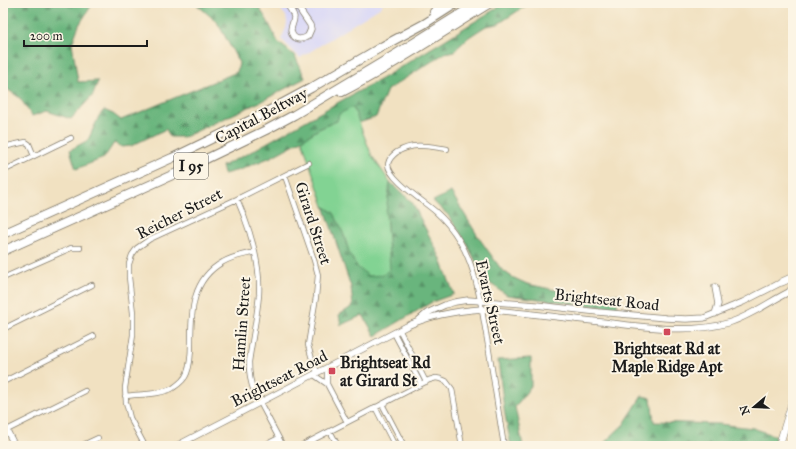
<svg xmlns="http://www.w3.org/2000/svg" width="796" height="449" viewBox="0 0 796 449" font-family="'IM FELL Great Primer',serif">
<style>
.built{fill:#d8d7f8}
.forest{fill:url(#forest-firs);stroke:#42684c}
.green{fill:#82d393;stroke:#4f7858}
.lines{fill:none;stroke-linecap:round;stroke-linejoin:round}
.minor-casing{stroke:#867e6e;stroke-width:6}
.tertiary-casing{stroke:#867e6e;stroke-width:7}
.primary-casing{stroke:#867e6e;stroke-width:8}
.motorway-casing{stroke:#867e6e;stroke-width:10}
.minor{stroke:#fff;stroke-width:4.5}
.tertiary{stroke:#fff;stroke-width:5.5}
.primary{stroke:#fff;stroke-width:7}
.motorway{stroke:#fff;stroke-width:8}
.poi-dot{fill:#d1495b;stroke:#fcf5e5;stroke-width:1.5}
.labels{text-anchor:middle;stroke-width:4;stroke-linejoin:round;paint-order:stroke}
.shield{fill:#fcf5e5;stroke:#5f5d58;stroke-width:1}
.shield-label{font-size:15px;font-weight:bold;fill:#1c1c1c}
.street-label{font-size:16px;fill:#1c1c1c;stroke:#fcf5e5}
.poi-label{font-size:16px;font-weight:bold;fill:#1c1c1c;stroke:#fcf5e5}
</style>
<defs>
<pattern id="forest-firs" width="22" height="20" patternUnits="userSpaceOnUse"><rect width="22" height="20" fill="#69b57d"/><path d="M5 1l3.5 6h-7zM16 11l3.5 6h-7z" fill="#569266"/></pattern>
</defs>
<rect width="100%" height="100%" fill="#fcf5e5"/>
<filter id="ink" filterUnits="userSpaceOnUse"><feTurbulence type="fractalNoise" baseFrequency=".025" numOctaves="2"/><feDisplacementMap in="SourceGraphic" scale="8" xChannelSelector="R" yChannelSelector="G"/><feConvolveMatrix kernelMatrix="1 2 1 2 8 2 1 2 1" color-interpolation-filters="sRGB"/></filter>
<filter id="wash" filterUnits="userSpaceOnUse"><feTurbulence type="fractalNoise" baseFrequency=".012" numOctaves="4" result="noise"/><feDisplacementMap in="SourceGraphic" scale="16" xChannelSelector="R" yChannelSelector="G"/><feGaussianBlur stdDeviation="0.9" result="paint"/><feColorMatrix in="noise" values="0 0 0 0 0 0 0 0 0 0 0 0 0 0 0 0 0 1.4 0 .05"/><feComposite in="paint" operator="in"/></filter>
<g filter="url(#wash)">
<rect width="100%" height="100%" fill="#f1e1c1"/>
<!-- built -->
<path class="built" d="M278,3H383L381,7L300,58L281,39L286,28L287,22L286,16L278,6Z"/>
<!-- forest -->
<path class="forest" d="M7,3H93L79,25L72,43L78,82L98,81L93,95L71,119L47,111L32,116L20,98L3,86V9Z
M195,3H256L267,20L278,42L295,56L305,78L264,100L184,137H170L166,129L131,146L122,147L114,143L104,158L76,169L70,150L88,140L99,116L104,110L113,114L121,120L237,72L239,63L227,40L217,22Z
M505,3H530L498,24L486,26L469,37L454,51L445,53L387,90L376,117L359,123L353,107L337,121L319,129L302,140L271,157L239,170L224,174L222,166L247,154L346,98L381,79Z
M390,182L412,202L440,257L454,294L432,302L375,336L363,315L341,325L339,315L353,306L351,287L324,206L334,213L344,235L350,255L389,249L386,213Z
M451,192L479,238L501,269L512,277L527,284L574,294L587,295L618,294L617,309L507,295L485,280L465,240L448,215L433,201Z
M531,358V386L515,407L523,446H511L504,409L498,360Z
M642,396L651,398L654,422L719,424L753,428L776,436L772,446H601L624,424Z"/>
<!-- green -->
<path class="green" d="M353,107L372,156L390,182L386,213L390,269L383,275L369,276L358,268L350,255L344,235L334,213L324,206L312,171L302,140L319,129L337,121L339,114Z"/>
</g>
<g filter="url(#ink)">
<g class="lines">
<!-- minor casing -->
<g class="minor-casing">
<path id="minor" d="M3,147L26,142L29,144L34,156
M447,149C428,146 414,142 397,152C393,155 389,158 388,164C388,179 425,202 436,212C445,220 453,230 459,240C477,269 481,306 487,339C493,374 498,410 504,446
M3,171L71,138
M285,176L314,260L318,275L316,297L308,345L312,359L317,372
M237,199C250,229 261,262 259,295C257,317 252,340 249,362C249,373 250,382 254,391L283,446
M3,278L71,248H80
M3,329L92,285
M400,331L426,382
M394,333L421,384
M330,366L327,373V384L347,422
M314,375L327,384
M3,382L94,336
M125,396C139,394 161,395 173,388C179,384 185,379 187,373C191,363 191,352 191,342C191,311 192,279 223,262C233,256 244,255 255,252
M382,404L404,446
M375,407L395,446
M330,431L338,446
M3,432L85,391
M81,446L98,438
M145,446L130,418L126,402L125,388L133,335V313L129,277V264L132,255L137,248L150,239L237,199L309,163
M263,446L279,438
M301,446L429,380L436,378L441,379L446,381L452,389L462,446"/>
</g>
<!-- tertiary casing -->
<g class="tertiary-casing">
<path id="tertiary" d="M286,3C289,7 293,12 294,17C294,22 291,26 291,30C292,40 301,41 308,36L311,29L310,25L295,3
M715,314L718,304L715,287
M419,320L427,313L445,305L455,302L468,300L536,305L598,312L666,318L686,319L704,318L743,302L784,281
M3,423L15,446
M176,446L407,326C431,315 455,311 482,309C527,313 573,319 619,324C654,328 693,333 728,323C752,316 771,300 793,290"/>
</g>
<!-- primary casing -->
<g class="primary-casing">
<path id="primary" d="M782,282L793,277
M791,290H793
M779,446L793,400
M790,446L793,434"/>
</g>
<!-- motorway casing -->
<g class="motorway-casing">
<path id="motorway" d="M434,12L446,3
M342,92C393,66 441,33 490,3
M3,234L172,158L259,116L311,88L383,46L424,24L457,3
M3,251L179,172L266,130L294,115L396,54L478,3"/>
</g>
<!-- minor -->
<use href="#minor" class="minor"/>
<!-- tertiary -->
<use href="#tertiary" class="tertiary"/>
<!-- primary -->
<use href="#primary" class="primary"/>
<!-- motorway -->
<use href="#motorway" class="motorway"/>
</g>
</g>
<!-- markers -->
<g class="poi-dot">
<rect x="663" y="328" width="8" height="8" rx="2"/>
<rect x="328" y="367" width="8" height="8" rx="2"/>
</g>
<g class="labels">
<!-- shield labels -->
<rect class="shield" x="174" y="153" width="34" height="26" rx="3"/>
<g class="shield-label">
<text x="191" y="171">I 95</text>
</g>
<!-- street labels -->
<g class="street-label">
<text transform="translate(261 115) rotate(-28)" y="6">Capital Beltway</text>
<text transform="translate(179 213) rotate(-27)" y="6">Reicher Street</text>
<text transform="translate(314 223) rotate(72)" y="6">Girard Street</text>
<text transform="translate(607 299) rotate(6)" y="6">Brightseat Road</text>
<text transform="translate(491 302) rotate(77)" y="6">Evarts Street</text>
<text transform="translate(241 324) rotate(-86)" y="6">Hamlin Street</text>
<text transform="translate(279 378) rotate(-27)" y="6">Brightseat Road</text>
</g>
<!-- poi labels -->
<g class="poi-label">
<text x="667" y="354">Brightseat Rd at<tspan x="667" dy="18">Maple Ridge Apt</tspan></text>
<text x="340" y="368" text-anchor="start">Brightseat Rd<tspan x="340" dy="18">at Girard St</tspan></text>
</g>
</g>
<!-- margin -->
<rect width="796" height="449" fill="none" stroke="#fcf5e5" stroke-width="16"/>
<!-- north arrow -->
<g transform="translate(754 407) rotate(251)" stroke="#fcf5e5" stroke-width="3" paint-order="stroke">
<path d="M0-3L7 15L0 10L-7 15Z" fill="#1c1c1c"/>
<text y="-6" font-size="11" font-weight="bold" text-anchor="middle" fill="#1c1c1c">N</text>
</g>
<!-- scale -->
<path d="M24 40v6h123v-6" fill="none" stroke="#1c1c1c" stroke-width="2"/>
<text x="30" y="40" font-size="12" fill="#1c1c1c" stroke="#fcf5e5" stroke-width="3" paint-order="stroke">200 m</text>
</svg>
